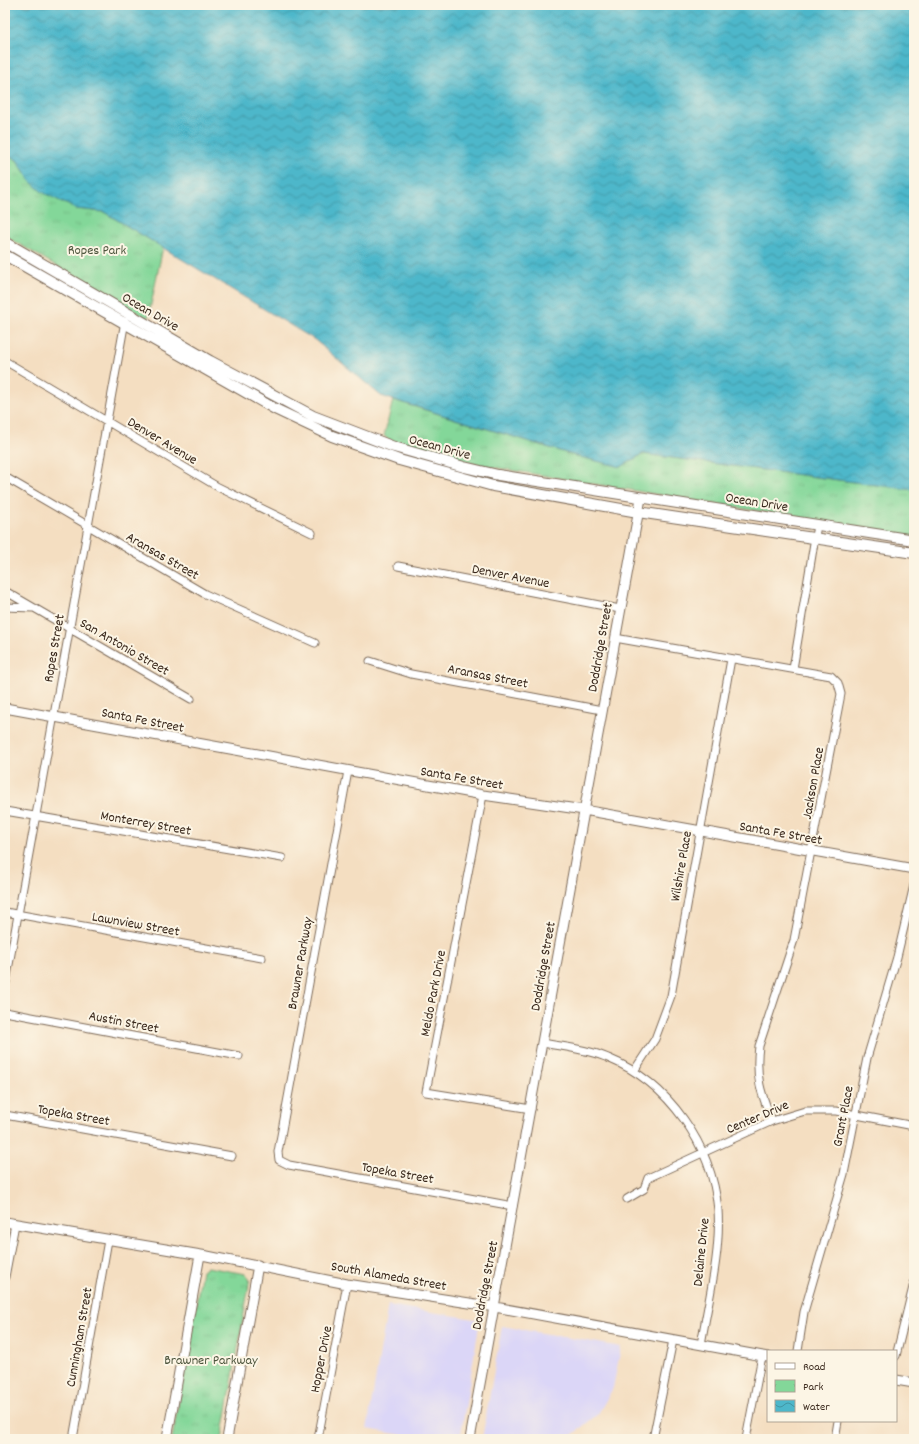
<svg xmlns="http://www.w3.org/2000/svg" width="919" height="1444" viewBox="0 0 919 1444" font-family="Dekko,sans-serif">
<style>
.built{fill:#dbd6f7}
.park{fill:url(#park-tufts);stroke:#5f805c}
.water{fill:url(#water-waves);stroke:#447074}
.lines{fill:none;stroke-linecap:round;stroke-linejoin:round}
.street-casing{stroke:#7c6957;stroke-width:9}
.secondary-casing{stroke:#7c6957;stroke-width:11}
.primary-casing{stroke:#7c6957;stroke-width:12}
.street{stroke:#fff;stroke-width:7}
.secondary{stroke:#fff;stroke-width:9}
.primary{stroke:#fff;stroke-width:10}
.labels{text-anchor:middle;stroke-width:4;stroke-linejoin:round;paint-order:stroke}
.park-label{font-size:14px;fill:#4d553d;stroke:#fcf5e5}
.street-label{font-size:14px;fill:#3b2a1e;stroke:#fcf5e5}
</style>
<defs>
<pattern id="park-tufts" width="24" height="20" patternUnits="userSpaceOnUse"><rect width="24" height="20" fill="#83d799"/><path d="M3 7l-1-3M5 7V3M7 7l1-3M15 17l-1-3M17 17v-4M19 17l1-3" fill="none" stroke="#72b983"/></pattern>
<pattern id="water-waves" width="16" height="10" patternUnits="userSpaceOnUse"><rect width="16" height="10" fill="#4db7ca"/><path d="M0 5q4-4 8 0t8 0" fill="none" stroke="#4195a3"/></pattern>
</defs>
<rect width="100%" height="100%" fill="#fcf5e5"/>
<filter id="ink" filterUnits="userSpaceOnUse"><feTurbulence type="fractalNoise" baseFrequency=".025" numOctaves="2"/><feDisplacementMap in="SourceGraphic" scale="8" xChannelSelector="R" yChannelSelector="G"/><feConvolveMatrix kernelMatrix="1 2 1 2 8 2 1 2 1" color-interpolation-filters="sRGB"/></filter>
<filter id="wash" filterUnits="userSpaceOnUse"><feTurbulence type="fractalNoise" baseFrequency=".012" numOctaves="4" result="noise"/><feDisplacementMap in="SourceGraphic" scale="16" xChannelSelector="R" yChannelSelector="G"/><feGaussianBlur stdDeviation="0.9" result="paint"/><feColorMatrix in="noise" values="0 0 0 0 0 0 0 0 0 0 0 0 0 0 0 0 0 1.4 0 .05"/><feComposite in="paint" operator="in"/></filter>
<g filter="url(#wash)">
<rect width="100%" height="100%" fill="#f4dec1"/>
<!-- built -->
<path class="built" d="M388,1305L480,1320L460,1439H426L367,1429Z
M502,1326L621,1347L613,1388L598,1414L572,1435L564,1439H482Z"/>
<!-- park -->
<path class="park" d="M5,153L17,160L31,182L76,209L104,212L163,247L148,319L5,236Z
M393,400L576,456L621,466L643,454L914,490V537L474,464L389,440L384,436Z
M207,1267L246,1274L250,1279L222,1439H172L202,1271Z"/>
<!-- water -->
<path class="water" d="M5,5H914V490L643,454L621,467L576,456L381,396L315,340L104,212L76,209L42,192L31,182L17,160L5,153Z"/>
</g>
<g filter="url(#ink)">
<g class="lines">
<!-- street casing -->
<g class="street-casing">
<path id="street" d="M5,361L218,487L312,533
M5,477L205,594L315,643
M398,566L620,609
M5,591L191,699
M5,607L33,608
M615,638L831,676L838,683L841,694L794,940L759,1046C755,1077 761,1093 772,1121
M370,661L411,674L602,710
M793,669L817,525
M348,771L278,1152L279,1160L289,1165L513,1206
M483,795L426,1092L531,1109
M5,811L282,858
M5,912L262,958
M5,987L125,321
M5,1012L239,1056
M543,1043C564,1047 588,1049 608,1058C669,1083 712,1145 718,1210C721,1254 708,1301 701,1345
M634,1071L655,1039L671,996L731,659
M5,1115L232,1156
M627,1199L644,1189L648,1178L772,1121L805,1111H836L914,1126
M5,1277L15,1224
M798,1351L804,1312L844,1174L867,1058L897,957L914,885
M896,1356L914,1283
M73,1439L108,1240
M318,1439L347,1284
M653,1439L673,1340
M746,1439L762,1356
M835,1439L838,1421"/>
</g>
<!-- secondary casing -->
<g class="secondary-casing">
<path id="secondary" d="M5,708L483,795L584,810L914,869
M5,1222L207,1256L347,1284L495,1307L768,1357
M896,1380L914,1383
M167,1439L200,1255
M227,1439L258,1265
M470,1439L641,498"/>
</g>
<!-- primary casing -->
<g class="primary-casing">
<path id="primary" d="M5,242L210,361L313,416L394,447L464,467L498,475L914,540
M5,255L275,409L332,436L399,460L493,486L638,512L914,553"/>
</g>
<!-- street -->
<use href="#street" class="street"/>
<!-- secondary -->
<use href="#secondary" class="secondary"/>
<!-- primary -->
<use href="#primary" class="primary"/>
</g>
</g>
<g class="labels">
<!-- park labels -->
<g class="park-label">
<text x="97" y="254">Ropes Park</text>
<text x="211" y="1364">Brawner Parkway</text>
</g>
<!-- street labels -->
<g class="street-label">
<text transform="translate(151 311) rotate(30)" y="5">Ocean Drive</text>
<text transform="translate(163 440) rotate(31)" y="5">Denver Avenue</text>
<text transform="translate(440 446) rotate(15)" y="5">Ocean Drive</text>
<text transform="translate(757 501) rotate(9)" y="5">Ocean Drive</text>
<text transform="translate(163 555) rotate(30)" y="5">Aransas Street</text>
<text transform="translate(511 575) rotate(11)" y="5">Denver Avenue</text>
<text transform="translate(125 646) rotate(30)" y="5">San Antonio Street</text>
<text transform="translate(599 647) rotate(-80)" y="5">Doddridge Street</text>
<text transform="translate(53 648) rotate(-80)" y="5">Ropes Street</text>
<text transform="translate(488 675) rotate(11)" y="5">Aransas Street</text>
<text transform="translate(143 719) rotate(11)" y="5">Santa Fe Street</text>
<text transform="translate(462 777) rotate(10)" y="5">Santa Fe Street</text>
<text transform="translate(812 783) rotate(-80)" y="5">Jackson Place</text>
<text transform="translate(146 822) rotate(10)" y="5">Monterrey Street</text>
<text transform="translate(781 832) rotate(10)" y="5">Santa Fe Street</text>
<text transform="translate(680 866) rotate(-80)" y="5">Wilshire Place</text>
<text transform="translate(136 923) rotate(10)" y="5">Lawnview Street</text>
<text transform="translate(299 963) rotate(-80)" y="5">Brawner Parkway</text>
<text transform="translate(542 966) rotate(-80)" y="5">Doddridge Street</text>
<text transform="translate(432 993) rotate(-79)" y="5">Meldo Park Drive</text>
<text transform="translate(124 1021) rotate(11)" y="5">Austin Street</text>
<text transform="translate(74 1114) rotate(10)" y="5">Topeka Street</text>
<text transform="translate(757 1116) rotate(-23)" y="5">Center Drive</text>
<text transform="translate(842 1116) rotate(-79)" y="5">Grant Place</text>
<text transform="translate(398 1172) rotate(10)" y="5">Topeka Street</text>
<text transform="translate(700 1252) rotate(-84)" y="5">Delaine Drive</text>
<text transform="translate(389 1275) rotate(10)" y="5">South Alameda Street</text>
<text transform="translate(484 1285) rotate(-79)" y="5">Doddridge Street</text>
<text transform="translate(78 1337) rotate(-80)" y="5">Cunningham Street</text>
<text transform="translate(320 1359) rotate(-79)" y="5">Hopper Drive</text>
</g>
</g>
<!-- margin -->
<rect width="919" height="1444" fill="none" stroke="#fcf5e5" stroke-width="20"/>
<!-- legend -->
<rect x="767" y="1350" width="130" height="72" fill="#fcf5e5" stroke="#afa495"/>
<rect x="775" y="1363" width="20" height="6" fill="#ffffff" stroke="#afa495"/>
<text x="803" y="1370" font-size="12" fill="#3b2a1e">Road</text>
<rect x="775" y="1380" width="20" height="12" fill="url(#park-tufts)" stroke="#afa495"/>
<text x="803" y="1390" font-size="12" fill="#3b2a1e">Park</text>
<rect x="775" y="1400" width="20" height="12" fill="url(#water-waves)" stroke="#afa495"/>
<text x="803" y="1410" font-size="12" fill="#3b2a1e">Water</text>
</svg>
